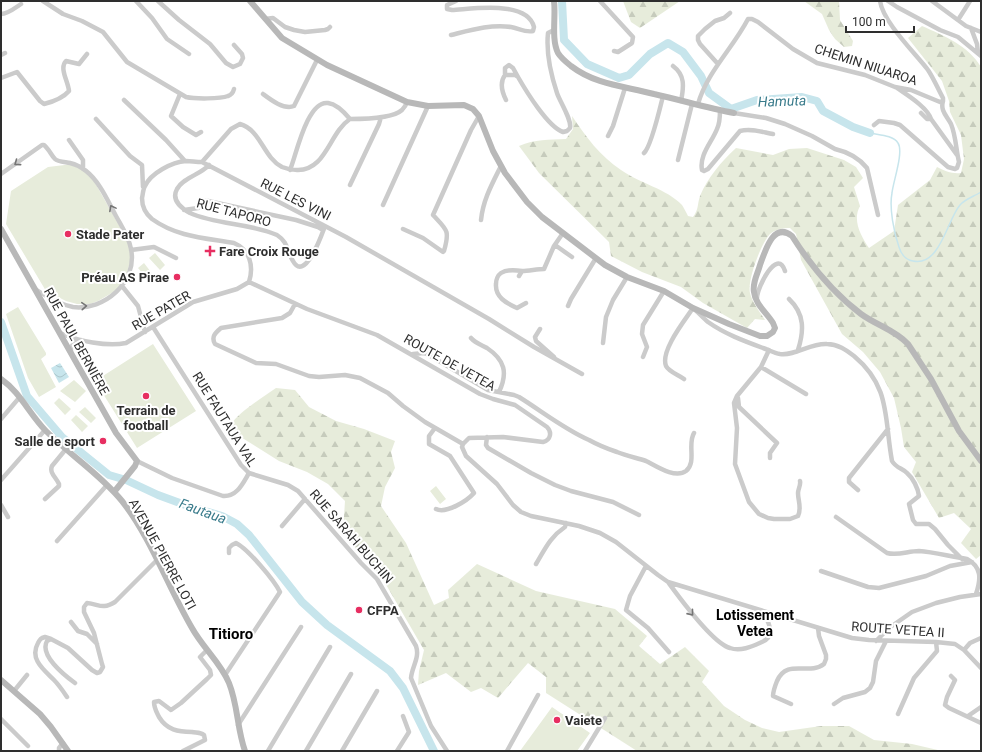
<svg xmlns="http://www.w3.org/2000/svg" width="982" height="752" viewBox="0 0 982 752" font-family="Roboto,sans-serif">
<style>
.grass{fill:#e7ecdb}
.forest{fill:url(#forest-firs)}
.water{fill:url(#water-waves)}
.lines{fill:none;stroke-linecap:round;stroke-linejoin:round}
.stream{stroke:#c7e5ec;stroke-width:1.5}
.river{stroke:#c7e5ec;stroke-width:8}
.street{stroke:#cbcbcb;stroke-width:4.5}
.secondary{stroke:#b8b8b8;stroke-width:6}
.oneway{stroke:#757575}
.poi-dot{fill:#e72e61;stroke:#fff;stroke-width:1.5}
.labels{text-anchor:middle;stroke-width:4;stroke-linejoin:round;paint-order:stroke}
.street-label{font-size:13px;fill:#2e2e2e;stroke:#fff}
.poi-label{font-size:13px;font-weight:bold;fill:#2e2e2e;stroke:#fff;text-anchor:start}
.water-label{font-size:14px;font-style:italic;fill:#397b8b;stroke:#fff}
.neighbourhood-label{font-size:14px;font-weight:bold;fill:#000;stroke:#fff}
.quarter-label{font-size:15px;font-weight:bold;fill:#000;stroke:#fff}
</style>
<defs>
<pattern id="forest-firs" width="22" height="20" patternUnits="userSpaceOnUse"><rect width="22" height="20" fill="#e7ecdb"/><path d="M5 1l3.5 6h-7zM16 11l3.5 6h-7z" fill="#c6cbbc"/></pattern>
<pattern id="water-waves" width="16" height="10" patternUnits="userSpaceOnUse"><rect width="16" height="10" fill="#c7e5ec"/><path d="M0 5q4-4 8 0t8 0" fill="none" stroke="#abc5cb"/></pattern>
</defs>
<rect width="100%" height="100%" fill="#fff"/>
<!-- grass -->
<path class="grass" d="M73,164L85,171L94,181L129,243L131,258L125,280L117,290L98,301L90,304H77L66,301L46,291L6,224L11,191L48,167Z
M155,253L165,265L160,270L149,258Z
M144,263L154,276L149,281L138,268Z
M18,307L46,353V355L41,359L56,387L39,397L28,378L6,314Z
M153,344L196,411L137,448L95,381Z
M74,380L86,391L75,402L60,391Z
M59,398L71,409L65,415L54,403Z
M85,407L96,418L91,423L79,412Z
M76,415L88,426L82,432L71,420Z
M436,486L446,499L440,504L430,491Z
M552,707L590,733L577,751H520Z"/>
<!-- forest -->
<path class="forest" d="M623,1H680L640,28L631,22Z
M804,1H839L840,20L853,41L852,46L844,47L835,39L829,30L822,14Z
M922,26C944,36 968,45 981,67V555L976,559L961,543L971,529L954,513L939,518L912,472L916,462L904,447L901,428L894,398L880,372L863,352L842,334L801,260L796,234L790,228C783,228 776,229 770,234C761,243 747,281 750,293C752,302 760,312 765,320L755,319L747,328L703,303L681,287L642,272L611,256L609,242L539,173L519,146C535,139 549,140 566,139L573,129L572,116C586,137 600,156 621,170C639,183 667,189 682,205C684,208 686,212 688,216L693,217C699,209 697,205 700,196C708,177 721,162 736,148L773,155L789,149L807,148L844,160L856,167L863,178L854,187L860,206C852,220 861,236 869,248L894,231L898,205L930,180L937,167C945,171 952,174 961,173L964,159L961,135L950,112L949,101L942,81L908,38Z
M276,388L295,390L309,407L336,421L364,429L395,441L391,452L395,468L385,487L381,506L406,543L434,605L449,598L448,590L477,564L536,591L615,609L647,636L639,646L660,664L685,647L709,671L702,682L724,706L745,720L762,728L779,732L821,726H849L874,740L912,744L942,751H637L546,693V677L528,663L498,698L481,688L471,692L446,673L418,685L419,671L424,650L381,576L356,549L343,532L345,501L328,484L307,472L279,461L228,429C235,414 262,398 276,388Z"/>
<!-- water -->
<path class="water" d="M60,363L69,377L59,383L51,368Z"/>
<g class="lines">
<!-- stream -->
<path class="stream" d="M870,133C878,135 893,135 898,143C904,152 893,182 892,193C889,208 894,233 899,247C901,254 906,260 913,261C940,267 947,220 960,205C965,199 975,196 981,192"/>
<!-- river -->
<path class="river" d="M562,1L564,40L587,64L619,78L629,75L650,54L668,43L683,52L701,76L709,93L731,109L757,100L802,97L817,101L823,111L853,127L870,133
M1,322L27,396L62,437L109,475L126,480L158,495L188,506L222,516L237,524L249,535L302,602L327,625L390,671L403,688L434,751"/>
<!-- street -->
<path class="street" d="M43,1L63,14L82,21L103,32L127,62L186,97C195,99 220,99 228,96C231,95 233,93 234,89
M136,1L152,18L167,39L189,54
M158,1L179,20L210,44L226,63L233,67L240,64L243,58L242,54L234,45
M600,1L633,37L632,43L618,52L614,51
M888,1L897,7L940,30L958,37L981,56
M932,1L966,26L981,32
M1,14C8,14 15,8 21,4
M265,19L273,18L285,27L294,30L305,32L325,30L328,29L330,27
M958,20L970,1
M971,28L977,44L978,53
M451,35C471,30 491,24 511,27C518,28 526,33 533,31L534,27C527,0 473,9 452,10L447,9V5L456,1
M1,55L5,53
M718,64L700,44L698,40V36L705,29L715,21L724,18L730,13
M673,66C685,75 684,86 681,101
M505,75V68L509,65L513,68L518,77
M1,78L17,72L40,101L44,104C52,102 63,98 69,91C68,81 59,68 66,61L79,64L87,54
M897,88C907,95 927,107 931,119H927L921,113
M180,94L171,116L183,127L196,135L201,132
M263,94C271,100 284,110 294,106L317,60
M124,100L166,140L185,161
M506,100C502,92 499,83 505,75H515L518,77C526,91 548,127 563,132L567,131L570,128C572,120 560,102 557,93C551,75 546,52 548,33L554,30
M698,104C707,72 733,48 748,19H752L758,22L793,49L817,63L865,75L895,87L911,90L940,102L943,101V98C938,89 934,79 928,70C915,53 883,22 880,1
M720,110C720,116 720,123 717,129C712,142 699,155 702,170L704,171L708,169L740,131C751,128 762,132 773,134
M734,113L766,118L785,124L812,136L835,149C848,152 859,158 867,168L878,215
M96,119L130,156L142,165L143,187
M931,119L957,155
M874,125L879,121L894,123L900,125L948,167L955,169L957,168L959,162C956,150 956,136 951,124C947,116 940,111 943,101
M608,136L613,126L625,88
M69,140L83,160V169
M644,153C651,147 660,108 663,96
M678,160L692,104
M202,162L231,129L240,124C261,130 263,157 282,167C287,169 291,170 297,170C326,171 329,133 350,119C363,119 392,119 402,110C404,108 406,105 407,102
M209,165C200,175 184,177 177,189C171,200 181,208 190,213C217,225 250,223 277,235C289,243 286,250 293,261C305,283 322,234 325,226
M290,170C296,156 307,100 328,103C336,104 345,113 350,119
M1,174L42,145H44C49,149 51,155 55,159C58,162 66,162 70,163C83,166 93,176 100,187C106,196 111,207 116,216C122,227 129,237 131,249C138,282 104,311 73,307C59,304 47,297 35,289
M350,185L379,124L381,117
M383,205L428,106
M184,210L198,208L201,201H208L296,220L318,227L323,230
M481,220C483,200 492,184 501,166
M403,229L423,238L443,252L444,251C450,230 447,230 433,215L471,130L479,116
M555,245L572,257
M131,250L154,247L176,258
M519,276L522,271
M249,282L307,309L377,335L480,394L493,399L515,405L547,427C552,432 551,440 543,442L503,437L469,438L463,444L462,447L466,456L497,484L513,505L521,512L531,516L579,526L600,533L616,542L658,575L668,582L852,638L869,640L936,642L955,644L964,650L981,668
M249,282C254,266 250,250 234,243C205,238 177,237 152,219C146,214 142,206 142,198C143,194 143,189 145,186C151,173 172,162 186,161C191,161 196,162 202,162L346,237L489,319L534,347L582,374
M122,286L138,306L145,332
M757,298C757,288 777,247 785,271
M789,299C805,314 804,331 798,350
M526,303L517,308C506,303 495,297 496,284C496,280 498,275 501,273C507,269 516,270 522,271C529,271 537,269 544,269L554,246L563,233
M295,304L290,313L282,318L221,328C215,333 211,337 215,344L256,363L276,364L309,376L319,377L345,375L360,378L388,393L403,406L425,422L463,444
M568,306L571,299L596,258
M540,329L535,337L536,341L554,357
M60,333C78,341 107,347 126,343L193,302L237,289L249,282
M471,338C475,343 482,345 487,348C505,360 508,373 499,392
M603,343L606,317L613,300L627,277
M769,350L761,367L737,396L734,403L737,428L735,464L749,502L759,514L768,518L774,519H790L798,516C802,508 798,501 798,493C798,489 801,485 800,481
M71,352V348L74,342L81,340
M413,354L424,353L427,354L488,390L514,395L519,397C543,412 564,429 589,440C598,445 608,449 617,452C627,456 637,458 646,461C656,466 675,479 686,471C697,462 687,444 694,433
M643,357L647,347L642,334L643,325L664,291
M761,367L806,394
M684,379C679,375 669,372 666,366C660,351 685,320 693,308C698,312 703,318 708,322C725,334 744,341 763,348C769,350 774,353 780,354C796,356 810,343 827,344C838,344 846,350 854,356C891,387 884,418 892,461C896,468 902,468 907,473C913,478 918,488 919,496L909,504L913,520L916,524H929L935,529L948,545L962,559
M738,398L739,407L777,443L770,453V458
M1,419L19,398
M435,428L429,436V444L450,456L474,493C467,501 446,514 436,509
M487,437L486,445L488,448L531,473L555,485L571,491L613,502L639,515
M137,461L172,478L223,496C237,497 243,483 249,473L241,465L218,429L153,327
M249,473L288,485L298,491L361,563L377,579L416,646C420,658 412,666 411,678L431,726L447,751
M1,480L45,430
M858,490L849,482V478L888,429
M45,499L59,486V484C56,477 49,473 52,466L66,449
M1,505L8,517
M836,517L887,553C898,556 908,551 919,551C935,552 951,557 967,559C982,567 981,579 976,594
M282,526L305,499
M57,541L107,485
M536,564C545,549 550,537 565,527L566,523
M646,566L630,596L626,610L648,628L669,652
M821,571L868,587L879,588L926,576L950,566L972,562
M668,582C679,597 712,643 730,648C741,652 753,646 762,642C777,635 768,622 763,611
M71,622L78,631L87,634L97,644
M51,639L45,637C41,638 40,639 38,643C29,659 44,670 54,680C59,685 63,691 67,697
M876,641L889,628L912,612L936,603L960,597L981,594
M964,650L970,643L981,638
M225,675L280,592C274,580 248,549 236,543L232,545L229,548V553
M951,676L955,680L947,697L945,705L949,708L981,723
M75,683C64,675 39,655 47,641L51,639L68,648L92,670L97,673L100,672L103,667L102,664L94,633L84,612V607L87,603C99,604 102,610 115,602L157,560
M14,691L27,675
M791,704L773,696C773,691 775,686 777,681C787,658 809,676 824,664L826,659V655L819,636L818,628
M834,704L843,698L865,692L870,688L873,682L876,661L886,641
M898,714L914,678L937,651L936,642
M968,716L981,707
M1,719L28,746
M238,725L301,627
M59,751V748L63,743
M183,751L205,740L204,735C200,732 196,733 192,732C178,732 167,730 159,717C156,711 154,708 154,702L159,701L171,710L181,703L207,679L211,675L210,670L200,657L207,650
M268,751L330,647
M306,751L351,674
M342,751L377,691
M397,751L409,732L403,716
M507,751L538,695
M585,751L605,718"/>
<!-- secondary -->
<path class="secondary" d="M250,1L282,38L327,65L407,102L428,106L464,105L473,109L479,116L493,151L505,173L527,202L542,217L605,265L627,277L664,291L693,308L729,324L760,336H767L773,332L775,328L773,323C767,313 755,304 754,292C752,283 758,273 760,265C765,252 773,221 792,236C811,266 832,292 861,314C876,325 895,330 908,344L931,379L959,431L981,461
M554,1C556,16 551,39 558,53C561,58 566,62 571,66C596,85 624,86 654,94C681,100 707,108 734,113
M1,229L116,433L137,461L135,466L114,492
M1,379C20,392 30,415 46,431C71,456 100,474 122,501C151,538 168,587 192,628C203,648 221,663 229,683C238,705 237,729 245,751
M1,680L40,714L51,727L68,751"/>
</g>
<!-- one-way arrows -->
<defs><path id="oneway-chevron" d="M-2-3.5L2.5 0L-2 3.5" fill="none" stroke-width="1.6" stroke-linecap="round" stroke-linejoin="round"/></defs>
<g class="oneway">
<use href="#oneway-chevron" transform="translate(17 163) rotate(144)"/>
<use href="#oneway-chevron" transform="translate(112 208) rotate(-118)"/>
<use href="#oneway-chevron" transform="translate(84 306) rotate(-4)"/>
<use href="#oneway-chevron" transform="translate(691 613) rotate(51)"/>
</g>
<!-- markers -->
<g class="poi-dot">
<circle cx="68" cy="234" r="4"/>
<path d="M208 245h4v4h4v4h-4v4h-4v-4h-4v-4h4z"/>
<circle cx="177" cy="277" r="4"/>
<circle cx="146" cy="396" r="4"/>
<circle cx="103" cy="441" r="4"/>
<circle cx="359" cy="610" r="4"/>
<circle cx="557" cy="720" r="4"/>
</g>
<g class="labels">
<!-- street labels -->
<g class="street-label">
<text transform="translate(866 64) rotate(18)" y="5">CHEMIN NIUAROA</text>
<text transform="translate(296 199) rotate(27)" y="5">RUE LES VINI</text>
<text transform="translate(234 212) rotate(15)" y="5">RUE TAPORO</text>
<text transform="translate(161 310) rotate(-30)" y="5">RUE PATER</text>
<text transform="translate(77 341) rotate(61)" y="5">RUE PAUL BERNIÈRE</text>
<text transform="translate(450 362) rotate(29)" y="5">ROUTE DE VETEA</text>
<text transform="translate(225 419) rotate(58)" y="5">RUE FAUTAUA VAL</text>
<text transform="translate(352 536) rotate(49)" y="5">RUE SARAH BUCHIN</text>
<text transform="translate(163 554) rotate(61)" y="5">AVENUE PIERRE LOTI</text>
<text transform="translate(898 629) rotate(4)" y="5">ROUTE VETEA II</text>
</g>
<!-- poi labels -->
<g class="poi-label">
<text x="76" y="239">Stade Pater</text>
<text x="219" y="256">Fare Croix Rouge</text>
<text x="169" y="282" text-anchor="end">Préau AS Pirae</text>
<text x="146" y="415" text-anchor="middle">Terrain de<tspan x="146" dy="15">football</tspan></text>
<text x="95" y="446" text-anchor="end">Salle de sport</text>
<text x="367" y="615">CFPA</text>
<text x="565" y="725">Vaiete</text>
</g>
<!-- water labels -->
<g class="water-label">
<text transform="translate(782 101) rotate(-2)" y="5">Hamuta</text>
<text transform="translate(203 511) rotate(20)" y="5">Fautaua</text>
</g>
<!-- neighbourhood labels -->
<g class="neighbourhood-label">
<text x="755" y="620">Lotissement<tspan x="755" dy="16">Vetea</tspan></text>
</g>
<!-- quarter labels -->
<g class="quarter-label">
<text x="231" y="639">Titioro</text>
</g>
</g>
<!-- border -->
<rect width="982" height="752" fill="none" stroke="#2e2e2e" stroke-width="4"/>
<!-- scale -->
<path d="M846 26v6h68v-6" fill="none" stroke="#2e2e2e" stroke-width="2"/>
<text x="852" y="26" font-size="12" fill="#2e2e2e" stroke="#ffffff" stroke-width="3" paint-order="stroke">100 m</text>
</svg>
